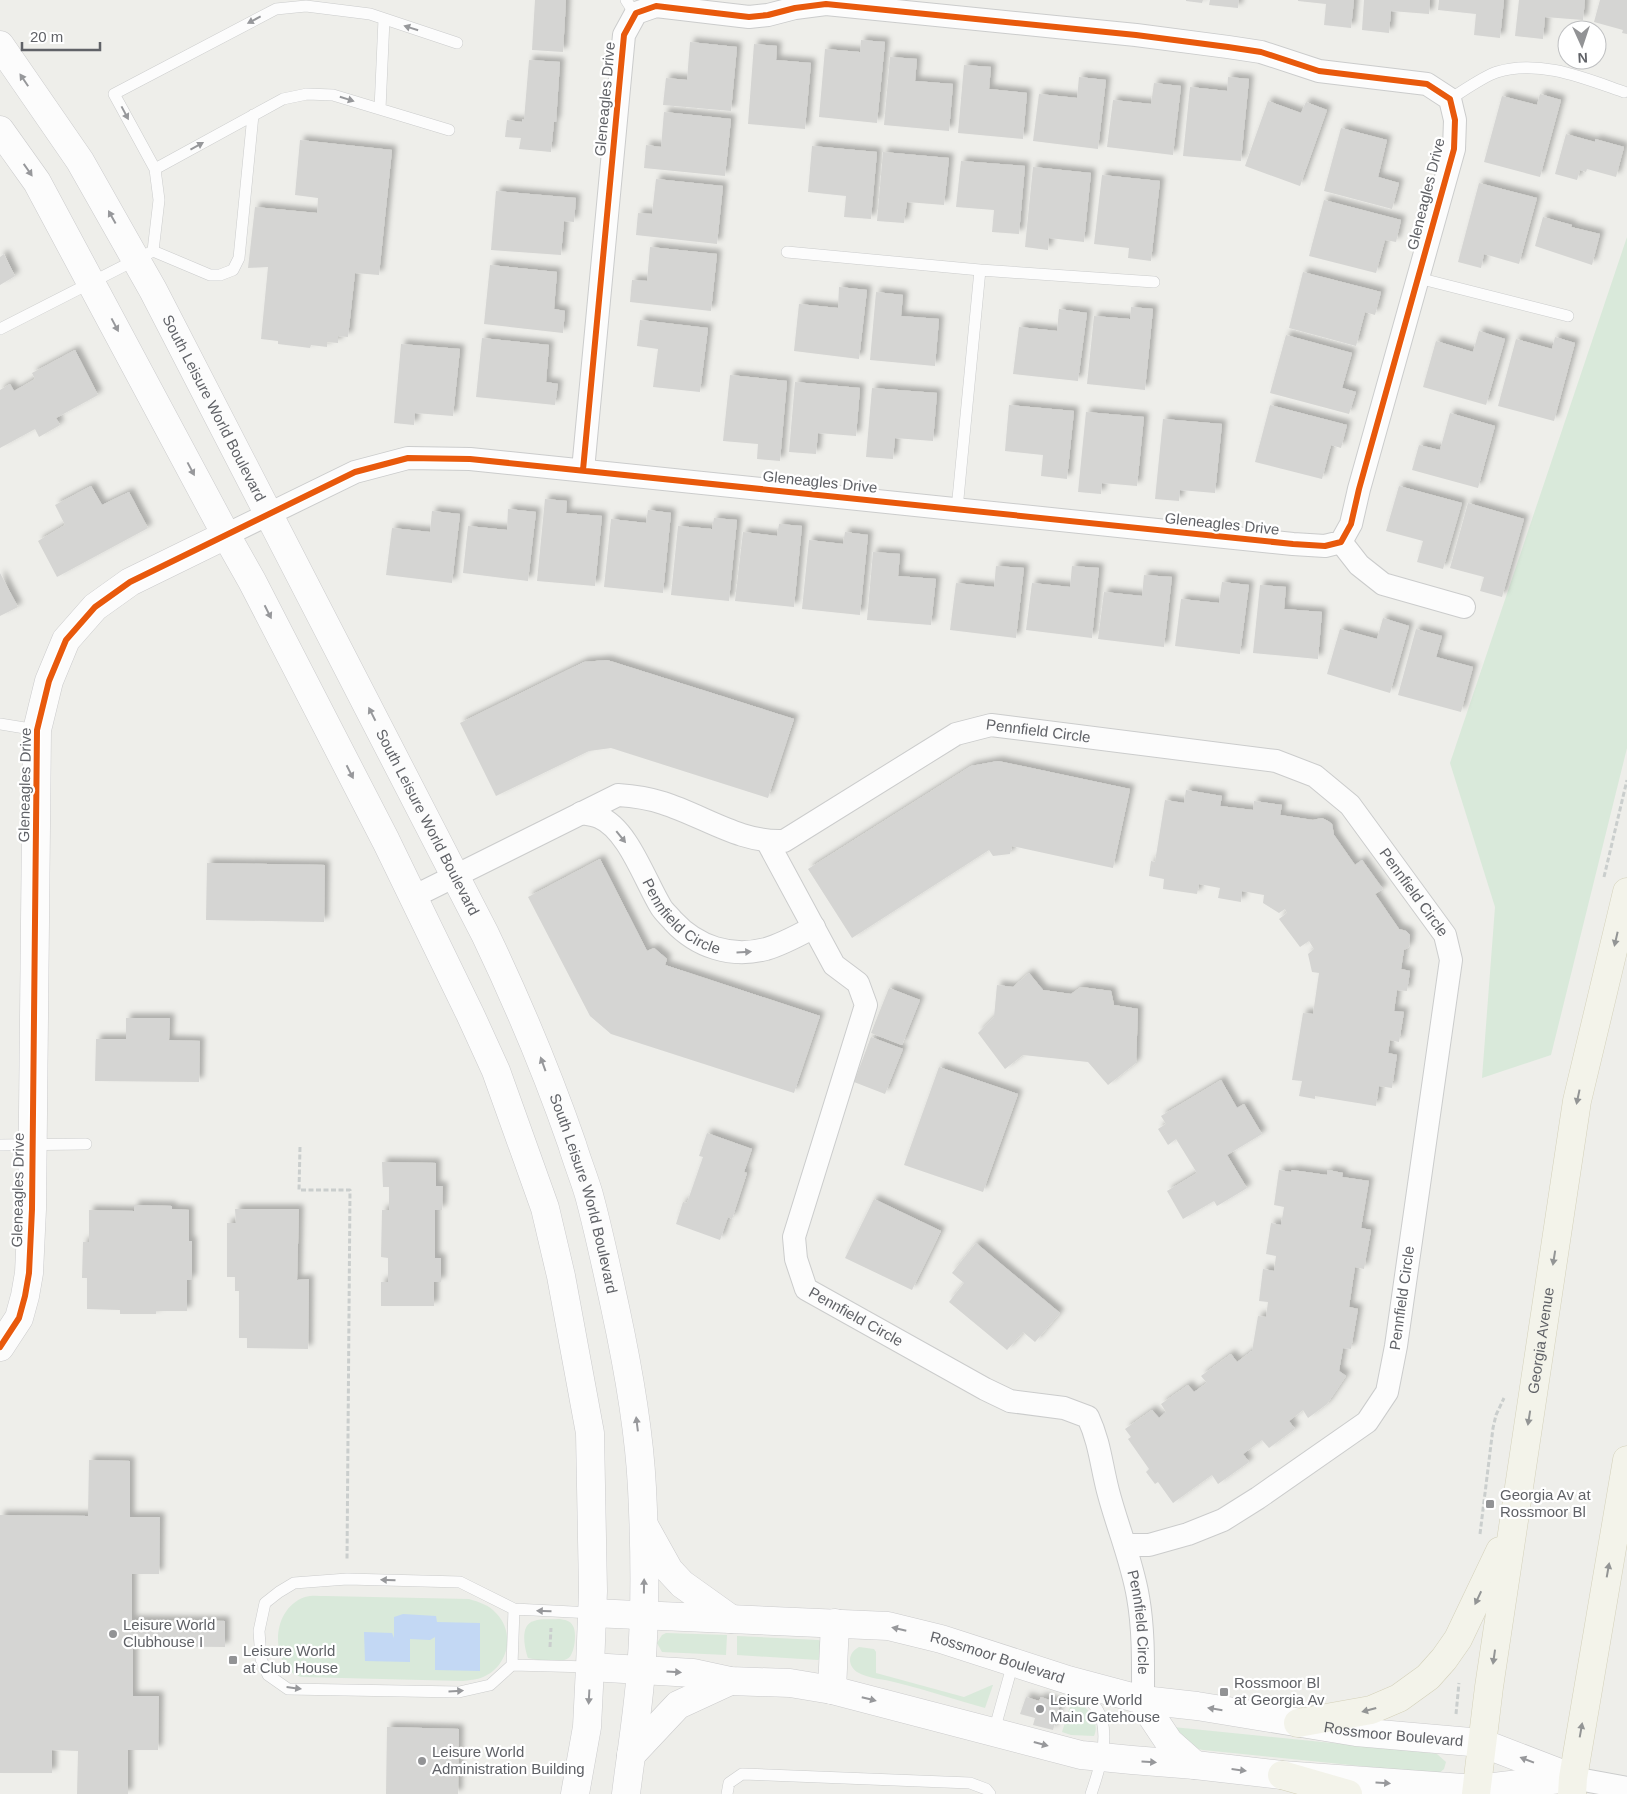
<svg xmlns="http://www.w3.org/2000/svg" width="1627" height="1794" viewBox="0 0 1627 1794" font-family="Helvetica,sans-serif">
<style>
.green{fill:#d9e9da}
.water{fill:#c3d8f4}
.building{fill:#d5d5d3;filter:url(#shadow)}
.lines{fill:none;stroke-linecap:round;stroke-linejoin:round}
.lane-casing{stroke:#cbcccc;stroke-width:12}
.street-casing{stroke:#cbcccc;stroke-width:24}
.secondary-casing{stroke:#cbcbcc;stroke-width:29}
.primary-casing{stroke:#d4d1ba;stroke-width:29}
.path{stroke:#cacecd;stroke-width:3;stroke-dasharray:5 2.5;stroke-linecap:butt}
.lane{stroke:#fcfcfc;stroke-width:11}
.street{stroke:#fcfcfc;stroke-width:22}
.secondary{stroke:#fcfcfc;stroke-width:28}
.primary{stroke:#f3f3ea;stroke-width:28}
.cycleway-casing{stroke:#fff;stroke-width:9}
.cycleway{stroke:#e8590c;stroke-width:6}
.oneway{fill:#97989b}
.oneway2{fill:#939595}
.poi-dot{fill:#929395;stroke:#fff;stroke-width:2}
.labels{text-anchor:middle;stroke-width:4.5;stroke-linejoin:round;paint-order:stroke}
.street-label{font-size:15px;fill:#606267;stroke:#fff}
.poi-label{font-size:15px;fill:#606267;stroke:#fff;text-anchor:start}
</style>
<defs>
<filter id="shadow"><feDropShadow dx="4.5" dy="-4.5" stdDeviation="2.5" flood-color="#0004"/></filter>
</defs>
<rect width="100%" height="100%" fill="#eeeeea"/>
<!-- green -->
<path class="green" d="M1627,237V748L1551,1055L1482,1078L1495,907L1450,763Z
M325,1596L469,1599C479,1602 489,1605 496,1613C516,1633 508,1667 483,1677C477,1680 469,1680 463,1681L301,1677C296,1675 290,1672 287,1669C271,1646 276,1607 305,1597C311,1595 319,1596 325,1596Z
M559,1619C565,1620 570,1620 573,1626C577,1632 575,1656 567,1659C558,1664 537,1660 528,1658C524,1647 520,1624 534,1621C542,1618 551,1620 559,1619Z
M666,1633L727,1635L726,1655L662,1652L657,1643L662,1635Z
M737,1636L818,1640L822,1641V1658L818,1660L737,1655Z
M859,1647L874,1649L876,1652V1673L964,1697L992,1685H993L985,1708C956,1700 927,1690 898,1683C885,1679 868,1679 857,1672C846,1664 849,1652 859,1647Z
M1072,1700C1086,1704 1101,1721 1094,1736L1071,1735L1062,1732Z
M1173,1727L1422,1752L1437,1754L1446,1762L1444,1769L1438,1774L1203,1750L1193,1748Z"/>
<!-- water -->
<path class="water" d="M403,1614L436,1616L437,1622L480,1623V1671L435,1670V1637L430,1640L410,1639V1662L365,1661L364,1632L392,1633L394,1638V1617Z"/>
<!-- building -->
<path class="building" d="M535,0H566L563,52L532,50Z
M1186,0H1203L1202,3L1186,1Z
M1210,0H1239L1238,8L1209,5Z
M1298,0H1354L1351,28L1324,25L1326,4L1298,1Z
M1364,0H1430L1429,14L1391,11L1389,33L1362,30Z
M1439,0H1504L1500,38L1474,35L1476,14L1438,10Z
M1519,0H1585L1583,20L1545,17L1543,39L1515,36Z
M1600,0H1627V34L1622,33L1623,30L1594,22Z
M861,40L885,42L877,123L819,117L825,49L860,52Z
M690,42L737,47L731,111L663,105L666,78L687,80Z
M754,44L777,46L776,60L811,63L805,129L748,124Z
M890,57L917,59L915,81L953,84L949,131L884,125Z
M529,60L560,62L556,122H554L551,152L519,149L521,138L505,137L507,120L522,122V119L524,120Z
M964,65L991,67L989,89L1027,93L1023,139L958,133Z
M1079,77L1106,80L1098,149L1033,141L1039,94L1077,98Z
M1228,77L1249,79L1241,161L1183,156L1190,87L1227,91Z
M1154,83L1181,86L1173,155L1107,147L1113,100L1151,104Z
M1540,94L1561,100L1540,177L1484,162L1502,96L1537,105Z
M1268,101L1301,113L1306,102L1327,110L1300,186L1245,166Z
M664,112L731,119L725,176L644,168L646,145L661,147Z
M1341,128L1387,140L1378,177L1399,183L1392,209L1324,191Z
M1566,134L1595,142V139L1624,147L1616,177L1587,169L1586,172L1580,170L1577,180L1555,174Z
M300,140L392,150L379,275L355,273L348,337L338,336V343L327,342V347L311,345L310,348L278,344V341L261,339L268,267L248,268L255,207L317,213L318,198L295,195Z
M812,146L877,152L871,219L844,217L846,196L808,192Z
M883,152L949,158L944,205L907,202L904,223L877,221Z
M961,161L1025,166L1019,234L992,232L994,210L956,207Z
M1033,167L1091,173L1084,242L1049,238L1048,250L1025,247Z
M1102,175L1160,181L1151,261L1128,258L1129,248L1094,244Z
M656,179L723,186L717,244L636,235L638,213L652,214Z
M1479,183L1537,198L1519,264L1484,254L1481,268L1458,262Z
M496,191L576,198L574,222L564,221L561,255L491,250Z
M1324,200L1401,220L1396,242L1385,240L1376,273L1309,256Z
M1543,217L1572,225L1571,227L1600,234L1592,265L1535,246Z
M650,247L717,254L711,311L630,302L632,280L647,281Z
M4,254L15,276L0,285V257Z
M490,265L557,272L554,309L565,311L563,333L484,324Z
M1303,272L1381,292L1375,315L1365,312L1356,346L1289,328Z
M839,287L867,290L859,359L794,351L799,304L838,308Z
M876,292L903,295L901,316L939,319L935,366L870,360Z
M1131,307L1153,309L1145,390L1087,384L1094,316L1130,319Z
M1059,309L1087,313L1078,381L1013,374L1019,327L1057,331Z
M640,320L708,328L700,392L653,387L658,349L637,346Z
M1479,331L1505,339L1486,405L1423,387L1436,341L1473,352Z
M1286,335L1352,353L1342,388L1356,392L1349,414L1270,393Z
M1555,337L1575,343L1554,421L1498,406L1516,339L1552,349Z
M482,338L549,345L546,382L558,384L555,405L476,397Z
M401,344L460,349L453,416L415,413L414,425L394,423Z
M75,350L98,395L56,418L60,425L39,437L35,429L0,448V390L10,384L14,391L23,386L35,379L32,373Z
M730,375L787,381L780,461L757,459L758,444L723,441Z
M795,382L860,388L856,436L818,433L816,454L789,452Z
M872,388L937,393L933,441L895,438L893,459L866,457Z
M1009,405L1074,411L1067,479L1041,476L1043,455L1005,451Z
M1270,405L1347,425L1341,448L1331,445L1322,479L1255,462Z
M1086,412L1144,417L1137,486L1102,483L1101,494L1078,492Z
M1450,413L1495,426L1478,488L1412,470L1419,445L1440,450Z
M1163,419L1222,424L1215,493L1180,490L1179,501L1155,499Z
M91,486L102,505L129,492L148,528L57,577L38,541L65,525L55,505Z
M1399,486L1462,503L1443,569L1417,562L1423,541L1386,531Z
M545,499L567,501L566,513L602,516L595,586L537,581Z
M1468,503L1524,519L1502,597L1480,591L1484,577L1450,568Z
M508,509L536,512L528,581L463,573L468,526L507,530Z
M648,510L671,513L663,593L604,587L611,519L646,523Z
M432,511L460,514L452,583L386,575L392,528L430,532Z
M714,518L737,520L729,601L671,595L678,526L712,529Z
M779,524L802,526L794,607L735,601L743,532L777,536Z
M845,532L868,535L860,615L802,609L809,540L843,544Z
M873,552L900,554L898,576L936,579L931,625L867,620Z
M996,566L1024,568L1016,638L950,630L956,583L994,587Z
M1072,566L1099,568L1092,638L1026,630L1032,583L1070,587Z
M0,573L18,607L0,616Z
M1144,575L1172,577L1164,647L1098,639L1104,592L1142,596Z
M1222,582L1249,585L1240,654L1175,646L1181,599L1219,603Z
M1260,585L1286,587L1284,609L1322,612L1318,659L1253,653Z
M1383,618L1409,626L1390,693L1327,674L1340,629L1377,639Z
M1416,629L1442,636L1436,657L1473,667L1461,712L1398,695Z
M607,660L794,719L768,798L611,748L589,751L496,796L460,723L584,662Z
M998,761L1130,789L1113,868L1012,846L1010,854L993,856L989,850L852,938L808,869L971,766Z
M1186,790L1222,796L1220,806L1253,810L1254,801L1282,805L1280,815L1313,820L1322,818L1328,821L1332,824L1334,835L1355,865L1362,860L1383,889L1375,894L1399,929L1406,931L1410,935L1409,947L1404,950L1401,969L1410,971L1407,991L1397,990L1394,1011L1404,1012L1399,1042L1390,1040L1388,1053L1397,1055L1392,1088L1379,1086L1376,1106L1315,1096V1099L1299,1096L1302,1081L1292,1080L1303,1013L1313,1014L1319,973L1312,972L1308,954L1314,949L1309,941L1300,947L1279,919L1287,913L1285,909L1279,913L1263,903L1264,895L1242,891L1241,902L1218,898L1220,888L1199,884L1197,894L1163,889L1164,879L1149,876L1151,861L1155,862L1165,800L1184,803Z
M600,859L647,951L654,948L667,959L665,965L820,1016L794,1093L611,1034L590,1016L528,897Z
M207,863L325,865L324,922L206,920Z
M1029,973L1043,990L1071,994L1081,987L1111,991L1114,1005L1138,1009L1136,1063L1108,1085L1088,1062L1023,1055L1005,1069L978,1033L994,1017L997,985L1013,987Z
M889,988L920,1000L902,1045L871,1033Z
M126,1018H170L169,1040L200,1041L199,1082L95,1081L96,1039H126Z
M871,1037L903,1049L885,1094L854,1082Z
M939,1067L1018,1094L983,1192L904,1165Z
M1221,1080L1237,1108L1244,1104L1262,1134L1227,1155L1247,1188L1217,1206L1214,1201L1183,1219L1167,1191L1197,1173L1176,1139L1168,1145L1158,1129L1166,1124L1161,1116Z
M707,1133L752,1149L744,1172L747,1173L732,1219L728,1217L720,1240L676,1224L683,1202L687,1203L703,1157L699,1156Z
M382,1162L436,1163V1186H443L442,1210H435V1258H441V1282H434V1306H381V1282H388V1258L381,1257L382,1210H389V1187H383Z
M1279,1170L1291,1172L1292,1170L1327,1175L1328,1170L1343,1173L1342,1177L1369,1181L1361,1228L1371,1230L1364,1269L1355,1267L1349,1307L1358,1309L1351,1349L1343,1348L1339,1371L1346,1376L1327,1404L1308,1418L1303,1410L1289,1421L1295,1429L1269,1448L1262,1440L1243,1454L1249,1462L1218,1484L1212,1475L1173,1503L1158,1482L1155,1484L1146,1472L1149,1469L1128,1439L1131,1437L1125,1429L1152,1410L1159,1418L1166,1412L1161,1404L1188,1385L1194,1392L1207,1383L1201,1376L1231,1354L1237,1362L1252,1351L1258,1316L1266,1317L1268,1302L1259,1301L1263,1269L1274,1271L1276,1256L1266,1254L1271,1223L1281,1225L1284,1207L1274,1205Z
M874,1199L941,1231L912,1290L845,1258Z
M134,1205L172,1206V1209L189,1210V1241H192V1280H187V1311H156V1314H120V1310L87,1309V1278H82L83,1242H89V1210L134,1211Z
M235,1209H299L297,1280L309,1279L308,1349L247,1348V1338H239V1291H235V1277H227V1223H236Z
M976,1243L1060,1313L1035,1342L1023,1332L1007,1350L949,1302L964,1283L952,1273Z
M89,1460L130,1461V1517H160L159,1574H132V1620L225,1621V1647L133,1646V1696H159L158,1750H128V1794H77L78,1751L52,1750V1773H0V1515L88,1516Z
M1026,1697L1039,1701L1041,1697L1060,1704L1053,1730L1033,1725L1035,1718L1020,1714Z
M387,1727L459,1729L458,1794H386Z"/>
<g class="lines">
<!-- lane casing -->
<g class="lane-casing">
<path id="lane" d="M626,0L635,14
M1450,99C1463,91 1484,76 1497,72C1540,59 1584,78 1624,92
M380,109L384,19
M155,169L283,99L307,94L333,95L449,130
M153,251L159,200L155,169L114,94L276,9L306,6L370,14L457,43
M787,252L980,270L1154,282
M1418,278L1568,316
M0,329L153,251L210,275H220L233,270L239,258L253,115
M957,509L980,270
M0,724L37,730
M0,1145L86,1144
M512,1665L514,1609
M590,1667L512,1665L490,1685L459,1692L288,1689L268,1675L261,1659L259,1631L265,1603L279,1592L294,1583L347,1579L460,1582L514,1609L592,1613
M1077,1689C1083,1695 1093,1702 1097,1709C1112,1732 1099,1771 1091,1794
M994,1731L1013,1663
M727,1794L729,1783L742,1774L970,1783L986,1789L990,1794"/>
</g>
<!-- street casing -->
<g class="street-casing">
<g id="street">
<path d="M226,535L355,472L408,458L470,459L1293,544L1325,546L1341,542L1351,524L1359,489L1454,149L1455,120L1450,99L1427,84L1319,71L1261,52L1228,47L1136,35L826,4L795,8L768,15L749,17L656,6L636,13L624,35L583,470"/>
<path d="M1341,542L1359,565L1383,584L1464,607"/>
<path id="s1" d="M581,813C587,814 594,815 599,817C628,829 645,881 661,907C664,912 669,916 673,921C697,947 731,958 766,949C783,944 799,935 814,927"/>
<path id="s2" d="M767,841L834,965L858,983L866,1005L794,1237L796,1259L806,1289L985,1389L1010,1401L1064,1408L1088,1417C1100,1443 1101,1464 1108,1491C1117,1526 1132,1561 1138,1597C1144,1631 1143,1666 1143,1700"/>
<path id="s3" d="M413,897L618,795C634,796 648,798 663,803C704,816 740,843 784,841L956,734L991,725L1276,761L1315,776L1350,805L1445,935L1451,960L1396,1346L1387,1392L1367,1422L1258,1498L1223,1520L1188,1534L1149,1545H1125"/>
<path d="M1573,1778L1627,1788"/>
</g>
</g>
<!-- secondary casing -->
<g class="secondary-casing">
<g id="secondary">
<path id="s4" d="M0,45L80,161L153,290L485,934C518,1003 547,1072 572,1144C577,1161 584,1178 589,1195C599,1232 607,1270 615,1307C628,1367 639,1427 642,1488C645,1548 646,1610 641,1670C638,1712 631,1753 626,1794"/>
<path d="M0,130L37,182L226,535L252,581L386,841L470,1014L496,1071L545,1208L561,1276L590,1433L593,1591L590,1667L587,1727L575,1794"/>
<path d="M0,1347L19,1318L25,1296L29,1273L32,1209L37,730L49,681L66,640L95,607L130,582L226,535"/>
<path d="M645,1527L669,1570L682,1584L731,1619"/>
<path id="s5" d="M592,1613L888,1626L941,1639L1068,1680L1143,1700L1197,1706L1356,1732L1482,1743L1573,1778"/>
<path d="M590,1667L693,1673L730,1681L790,1683L832,1690L1081,1755L1132,1760L1195,1765L1282,1775L1477,1789L1569,1778"/>
<path d="M832,1690L835,1623"/>
<path d="M1143,1700L1149,1712L1169,1742L1195,1765"/>
<path d="M631,1755L678,1705L730,1681"/>
</g>
</g>
<!-- primary casing -->
<g class="primary-casing">
<g id="primary">
<path d="M1298,1723L1371,1710L1399,1698L1428,1677L1444,1659L1458,1639L1500,1551"/>
<path d="M1282,1775L1348,1794"/>
<path id="s6" d="M1476,1794L1489,1687L1577,1101L1627,892"/>
<path d="M1572,1794L1573,1778L1627,1460"/>
</g>
</g>
<!-- path -->
<path class="path" d="M1604,877L1627,780
M300,1147L299,1190H350L347,1561
M1480,1534L1493,1428L1496,1415L1504,1398
M550,1647L551,1628
M1456,1714L1459,1683"/>
<!-- lane -->
<use href="#lane" class="lane"/>
<!-- street -->
<use href="#street" class="street"/>
<!-- secondary -->
<use href="#secondary" class="secondary"/>
<!-- primary -->
<use href="#primary" class="primary"/>
<!-- cycleway casing -->
<g class="cycleway-casing">
<path id="cycleway" d="M0,1347L19,1318L25,1296L29,1273L32,1209L37,730L49,681L66,640L95,607L130,582L355,472L408,458L470,459L1293,544L1325,546L1341,542L1351,524L1359,489L1454,149L1455,120L1450,99L1427,84L1319,71L1261,52L1228,47L1136,35L826,4L795,8L768,15L749,17L656,6L636,13L624,35L583,470"/>
</g>
<!-- cycleway -->
<use href="#cycleway" class="cycleway"/>
</g>
<!-- one-way arrows -->
<defs><path id="oneway-solid" d="M-6-.8H1V-3.2L6.5 0L1 3.2V.8H-6Z" transform="scale(1.25)"/></defs>
<g class="oneway">
<use href="#oneway-solid" transform="translate(254 20) rotate(152)"/>
<use href="#oneway-solid" transform="translate(411 28) rotate(-162)"/>
<use href="#oneway-solid" transform="translate(24 80) rotate(-124)"/>
<use href="#oneway-solid" transform="translate(347 99) rotate(17)"/>
<use href="#oneway-solid" transform="translate(125 113) rotate(62)"/>
<use href="#oneway-solid" transform="translate(197 146) rotate(-29)"/>
<use href="#oneway-solid" transform="translate(28 170) rotate(55)"/>
<use href="#oneway-solid" transform="translate(112 217) rotate(-119)"/>
<use href="#oneway-solid" transform="translate(115 325) rotate(62)"/>
<use href="#oneway-solid" transform="translate(191 469) rotate(62)"/>
<use href="#oneway-solid" transform="translate(268 612) rotate(63)"/>
<use href="#oneway-solid" transform="translate(372 714) rotate(-117)"/>
<use href="#oneway-solid" transform="translate(350 772) rotate(63)"/>
<use href="#oneway-solid" transform="translate(621 837) rotate(51)"/>
<use href="#oneway-solid" transform="translate(744 952) rotate(-4)"/>
<use href="#oneway-solid" transform="translate(543 1064) rotate(-110)"/>
<use href="#oneway-solid" transform="translate(637 1424) rotate(-97)"/>
<use href="#oneway-solid" transform="translate(388 1580) rotate(-178)"/>
<use href="#oneway-solid" transform="translate(644 1586) rotate(-89)"/>
<use href="#oneway-solid" transform="translate(544 1611) rotate(-178)"/>
<use href="#oneway-solid" transform="translate(899 1629) rotate(-167)"/>
<use href="#oneway-solid" transform="translate(674 1672) rotate(3)"/>
<use href="#oneway-solid" transform="translate(294 1688) rotate(7)"/>
<use href="#oneway-solid" transform="translate(456 1691) rotate(-3)"/>
<use href="#oneway-solid" transform="translate(589 1697) rotate(93)"/>
<use href="#oneway-solid" transform="translate(869 1699) rotate(14)"/>
<use href="#oneway-solid" transform="translate(1215 1709) rotate(-171)"/>
<use href="#oneway-solid" transform="translate(1041 1744) rotate(15)"/>
<use href="#oneway-solid" transform="translate(1527 1760) rotate(-159)"/>
<use href="#oneway-solid" transform="translate(1149 1762) rotate(4)"/>
<use href="#oneway-solid" transform="translate(1239 1770) rotate(7)"/>
<use href="#oneway-solid" transform="translate(1383 1783) rotate(4)"/>
</g>
<g class="oneway2">
<use href="#oneway-solid" transform="translate(1616 939) rotate(103)"/>
<use href="#oneway-solid" transform="translate(1578 1097) rotate(102)"/>
<use href="#oneway-solid" transform="translate(1554 1258) rotate(99)"/>
<use href="#oneway-solid" transform="translate(1529 1418) rotate(99)"/>
<use href="#oneway-solid" transform="translate(1608 1570) rotate(-80)"/>
<use href="#oneway-solid" transform="translate(1478 1598) rotate(115)"/>
<use href="#oneway-solid" transform="translate(1494 1657) rotate(98)"/>
<use href="#oneway-solid" transform="translate(1369 1710) rotate(165)"/>
<use href="#oneway-solid" transform="translate(1581 1730) rotate(-80)"/>
</g>
<!-- markers -->
<g class="poi-dot">
<rect x="1485" y="1499" width="10" height="10" rx="2.5"/>
<circle cx="113" cy="1634" r="5"/>
<rect x="228" y="1655" width="10" height="10" rx="2.5"/>
<rect x="1219" y="1687" width="10" height="10" rx="2.5"/>
<circle cx="1040" cy="1709" r="5"/>
<circle cx="422" cy="1761" r="5"/>
</g>
<g class="labels">
<!-- street labels -->
<g class="street-label">
<text transform="translate(605 99) rotate(-85)" y="5">Gleneagles Drive</text>
<text transform="translate(1426 194) rotate(-76)" y="5">Gleneagles Drive</text>
<text dy="5" stroke="none"><textPath href="#s4" startOffset="422">South Leisure World Boulevard</textPath></text>
<text transform="translate(820 482) rotate(6)" y="5">Gleneagles Drive</text>
<text transform="translate(1222 524) rotate(6)" y="5">Gleneagles Drive</text>
<text dy="5" stroke="none"><textPath href="#s3" startOffset="689">Pennfield Circle</textPath></text>
<text transform="translate(25 785) rotate(-89)" y="5">Gleneagles Drive</text>
<text dy="5" stroke="none"><textPath href="#s4" startOffset="888">South Leisure World Boulevard</textPath></text>
<text dy="5" stroke="none"><textPath href="#s3" startOffset="1124">Pennfield Circle</textPath></text>
<text dy="5" stroke="none"><textPath href="#s1" startOffset="151">Pennfield Circle</textPath></text>
<text transform="translate(18 1190) rotate(-89)" y="5">Gleneagles Drive</text>
<text dy="5" stroke="none"><textPath href="#s4" startOffset="1292">South Leisure World Boulevard</textPath></text>
<text transform="translate(1402 1298) rotate(-82)" y="5">Pennfield Circle</text>
<text dy="5" stroke="none"><textPath href="#s2" startOffset="548">Pennfield Circle</textPath></text>
<text dy="5" stroke="none"><textPath href="#s6" startOffset="458">Georgia Avenue</textPath></text>
<text dy="5" stroke="none"><textPath href="#s2" startOffset="1016">Pennfield Circle</textPath></text>
<text dy="5" stroke="none"><textPath href="#s5" startOffset="410">Rossmoor Boulevard</textPath></text>
<text dy="5" stroke="none"><textPath href="#s5" startOffset="815">Rossmoor Boulevard</textPath></text>
</g>
<!-- poi labels -->
<g class="poi-label">
<text x="1500" y="1500">Georgia Av at<tspan x="1500" dy="17">Rossmoor Bl</tspan></text>
<text x="123" y="1630">Leisure World<tspan x="123" dy="17">Clubhouse I</tspan></text>
<text x="243" y="1656">Leisure World<tspan x="243" dy="17">at Club House</tspan></text>
<text x="1234" y="1688">Rossmoor Bl<tspan x="1234" dy="17">at Georgia Av</tspan></text>
<text x="1050" y="1705">Leisure World<tspan x="1050" dy="17">Main Gatehouse</tspan></text>
<text x="432" y="1757">Leisure World<tspan x="432" dy="17">Administration Building</tspan></text>
</g>
</g>
<!-- north arrow -->
<g transform="translate(1582 45) rotate(177)"><circle r="24" fill="#ffffff" stroke="#bfc0c2"/>
<path d="M0-4L9 19L0 12L-9 19Z" fill="#929395"/>
<text y="-8" font-size="14" font-weight="bold" text-anchor="middle" fill="#606267">N</text>
</g>
<!-- scale -->
<path d="M22 42v8h78v-8" fill="none" stroke="#606267" stroke-width="2.5"/>
<text x="30" y="42" font-size="15" fill="#606267" stroke="#ffffff" stroke-width="4" paint-order="stroke">20 m</text>
</svg>
